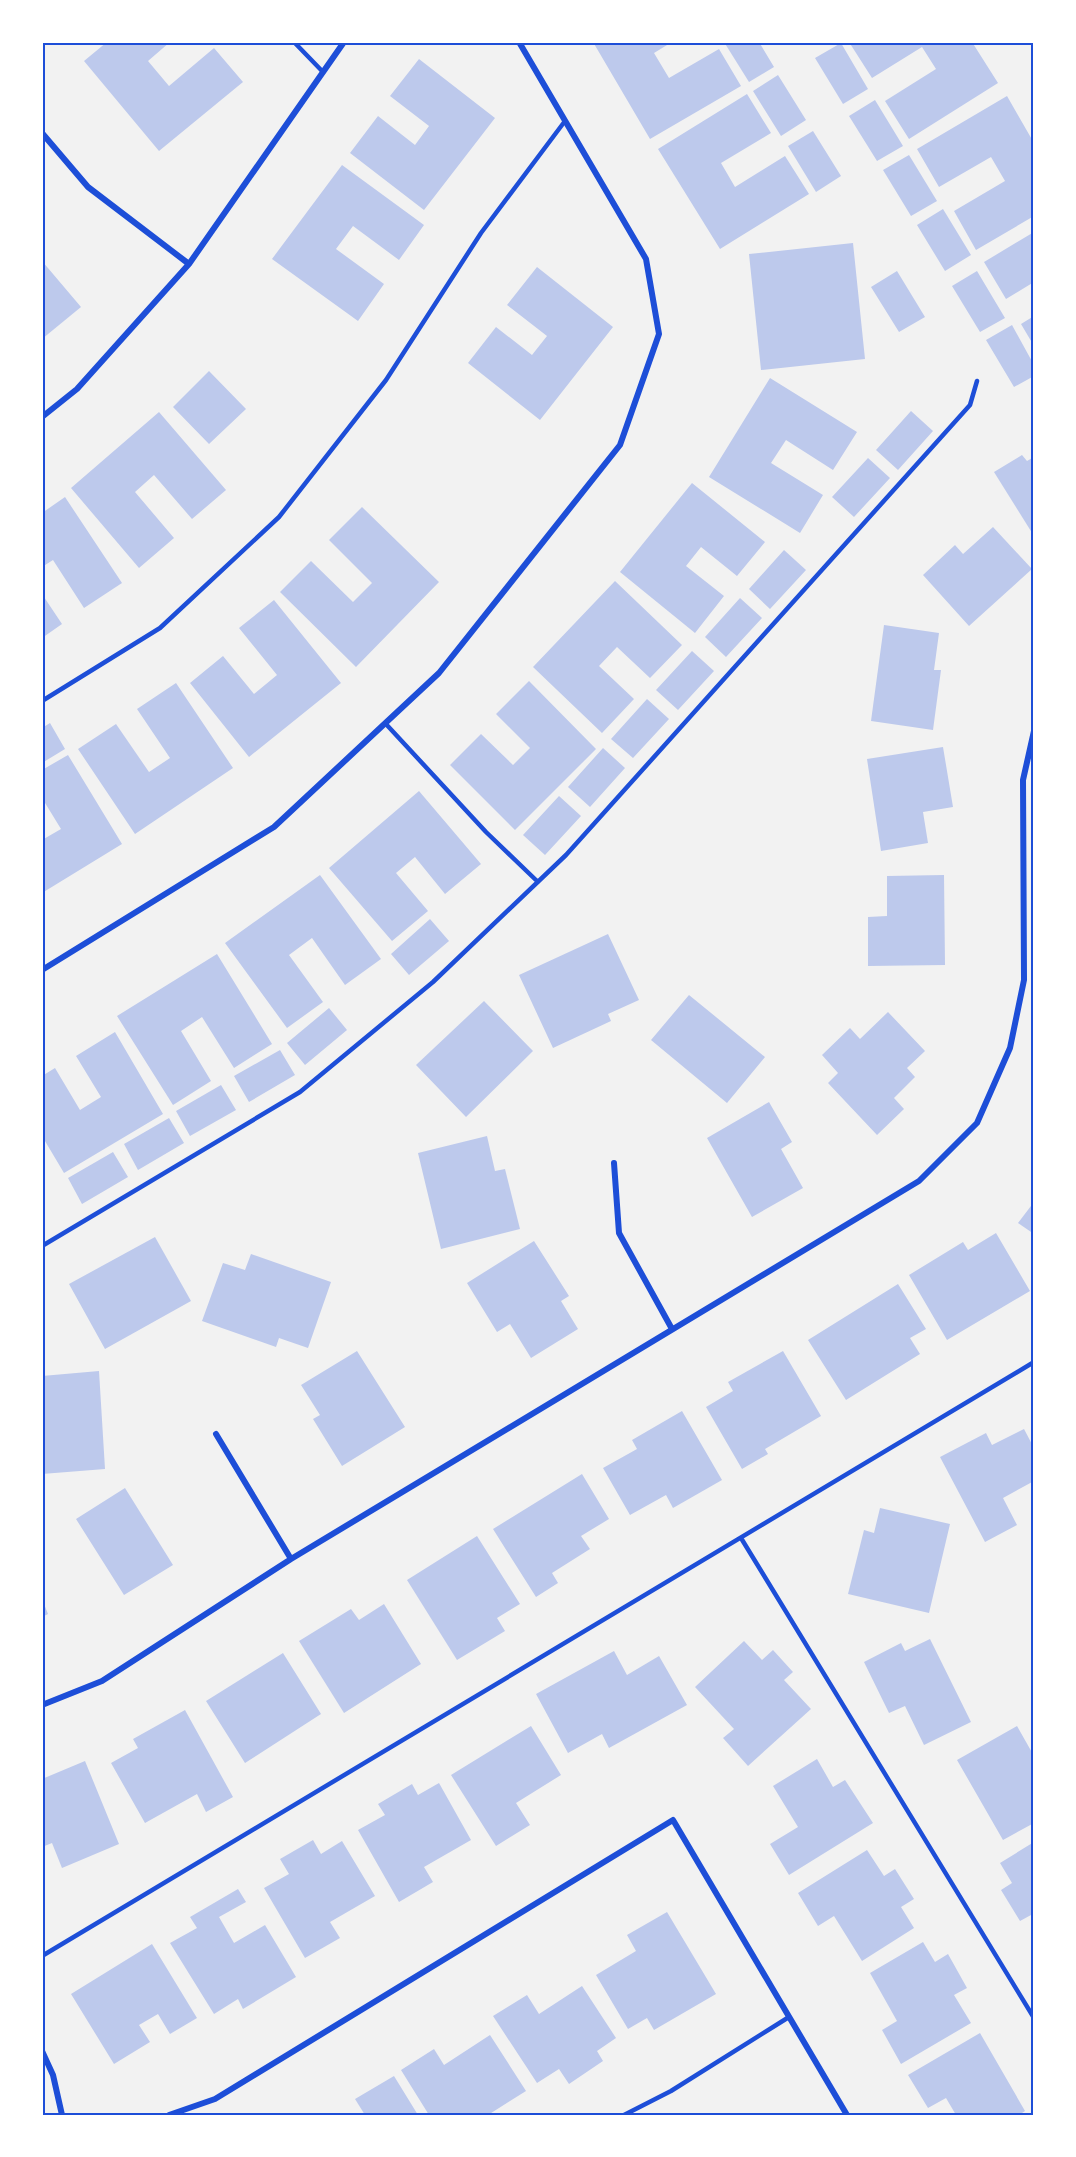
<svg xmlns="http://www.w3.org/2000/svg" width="1076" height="2157" viewBox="0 0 1076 2157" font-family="Quicksand,sans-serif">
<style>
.building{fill:#bdc9ec}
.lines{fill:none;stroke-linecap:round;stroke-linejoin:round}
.service{stroke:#1d4ed8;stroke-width:4.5}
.minor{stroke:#1d4ed8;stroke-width:6}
.neatline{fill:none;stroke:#1d4ed8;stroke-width:2}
</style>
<rect width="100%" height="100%" fill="#f2f2f2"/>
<!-- building -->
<path class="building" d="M107,42H170L148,61L169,86L214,48L243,82L159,151L84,61Z
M593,42H672L654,53L669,78L719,49L741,86L650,139Z
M724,42H759L774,67L749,82Z
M849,42H972L998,83L909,139L885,101L936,69L922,47L872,78Z
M841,43L868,89L843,104L815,58Z
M419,59L495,118L424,210L350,153L378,116L415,145L429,126L390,96Z
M778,75L806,120L781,136L753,91Z
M747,94L771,133L721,163L735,187L785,156L809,194L720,249L658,149Z
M1007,96L1034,143V216L976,250L954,211L1005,181L991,157L939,187L917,149Z
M875,100L903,146L877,161L849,116Z
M813,131L841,176L816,192L788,146Z
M909,155L937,201L911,216L883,170Z
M342,165L424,225L399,260L353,226L336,249L384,284L358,321L272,259Z
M943,209L971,255L945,271L917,225Z
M1034,232V282L1006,299L984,262Z
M853,243L865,359L761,370L749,254Z
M42,261L81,307L42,339Z
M537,267L613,327L540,420L468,363L496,327L532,355L547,336L507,305Z
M897,271L925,317L899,332L871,287Z
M977,271L1005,318L980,332L952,286Z
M1034,316V346L1021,324Z
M1012,325L1034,365V376L1014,387L986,340Z
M209,371L246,409L209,444L173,407Z
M770,378L857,432L833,470L786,440L771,463L823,495L800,533L709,477Z
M911,411L933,431L898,470L876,450Z
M159,412L226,490L192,519L154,475L135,492L174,538L139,568L71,488Z
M1022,455L1027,461L1034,457V536L994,472Z
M868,458L890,478L854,517L832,497Z
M692,483L765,542L737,576L701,547L686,566L724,596L695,633L620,572Z
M65,497L122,583L84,608L53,560L42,567V513Z
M362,507L439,582L356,667L280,592L311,561L353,602L372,583L329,540Z
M993,527L1032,569L969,626L923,575L955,545L963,554Z
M784,550L806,570L770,609L749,589Z
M615,581L682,645L650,678L617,647L599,666L634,699L602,733L533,667Z
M42,594L62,624L42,638Z
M740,598L762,618L726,657L705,637Z
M274,600L341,683L249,757L190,683L223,656L254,694L277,675L239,628Z
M884,625L939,633L934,670H941L933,730L871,721Z
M692,651L714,671L678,710L656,690Z
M529,681L596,749L515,830L450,765L481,734L513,765L530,748L496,714Z
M176,683L233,768L135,834L78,749L116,724L149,772L170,758L137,709Z
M647,699L669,719L633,758L611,739Z
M50,723L65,749L42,763V728Z
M943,747L953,807L923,812L928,843L881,851L867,759Z
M603,748L625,768L590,807L568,787Z
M68,755L122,844L42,893V840L61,829L42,798V770Z
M419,791L481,864L445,894L415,857L396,873L428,911L392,941L329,868Z
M559,796L581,816L545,855L523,835Z
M320,875L381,959L345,985L312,938L289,955L323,1002L287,1028L225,943Z
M944,875L945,965L868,966V917L887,916V876Z
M430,919L449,941L409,975L391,954Z
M608,934L639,1000L608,1014L611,1021L553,1048L519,975Z
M217,954L272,1044L234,1068L202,1017L181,1031L211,1081L173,1105L117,1016Z
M689,995L765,1057L727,1103L651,1040Z
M484,1001L533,1051L466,1117L416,1065Z
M329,1008L347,1030L305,1065L287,1043Z
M888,1012L925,1051L907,1068L915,1077L894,1098L904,1109L877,1135L828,1083L838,1073L822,1055L850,1028L860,1039Z
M115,1032L163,1114L64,1173L42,1136V1076L55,1068L80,1110L101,1097L76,1056Z
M280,1050L295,1075L249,1102L234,1076Z
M221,1085L236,1110L190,1136L176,1111Z
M769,1102L792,1142L781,1149L803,1188L752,1217L707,1138Z
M169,1118L184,1143L138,1170L124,1144Z
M487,1136L495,1171L505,1169L520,1229L441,1249L418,1153Z
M113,1152L128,1177L82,1204L68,1178Z
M1034,1202V1234L1018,1223Z
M996,1233L1030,1291L947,1340L909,1275L963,1242L968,1250Z
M155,1237L191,1301L105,1349L69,1284Z
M534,1241L569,1296L561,1301L578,1329L531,1358L510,1324L497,1332L467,1283Z
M251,1254L331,1282L308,1348L279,1338L276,1347L202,1321L223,1263L245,1270Z
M898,1284L926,1329L910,1338L920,1354L846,1400L808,1340Z
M357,1351L405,1427L342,1466L313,1419L320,1415L301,1385Z
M783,1351L821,1416L765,1449L768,1454L742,1469L706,1407L733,1391L728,1382Z
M99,1371L105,1469L42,1474V1376Z
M682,1411L722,1480L673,1508L666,1495L630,1515L603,1468L637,1449L632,1440Z
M1024,1429L1034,1448V1481L1003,1498L1017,1525L985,1542L940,1457L986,1433L992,1445Z
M582,1474L609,1519L581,1536L590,1549L552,1573L558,1583L536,1597L493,1529Z
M125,1488L173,1565L124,1595L76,1519Z
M880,1508L950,1524L929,1613L848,1594L864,1530L874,1533Z
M477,1536L520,1604L497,1618L505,1631L457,1660L407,1580Z
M42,1599L48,1614L42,1617Z
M384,1604L421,1664L344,1713L299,1641L351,1609L359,1620Z
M930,1639L971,1722L924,1745L905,1706L889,1713L864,1662L901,1643L905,1651Z
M744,1641L762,1660L773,1650L793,1672L784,1680L811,1709L748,1766L723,1738L734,1729L695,1687Z
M614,1651L627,1675L659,1656L687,1705L609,1748L602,1734L568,1753L536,1694Z
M283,1653L321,1714L245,1763L206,1701Z
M185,1710L233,1797L206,1812L197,1794L145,1823L111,1763L138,1748L133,1739Z
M531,1726L561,1775L516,1803L530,1825L496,1846L451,1775Z
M1017,1726L1034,1756V1823L1003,1840L957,1760Z
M817,1759L833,1787L845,1780L873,1823L789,1875L770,1844L798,1827L773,1786Z
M85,1761L119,1844L62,1868L52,1843L42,1847V1779Z
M439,1783L471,1840L424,1867L433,1882L399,1902L358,1830L385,1815L378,1804L412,1784L418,1795Z
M313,1840L321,1854L342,1841L375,1896L330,1922L340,1938L305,1958L264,1888L289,1874L280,1859Z
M1034,1842V1919L1031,1915L1020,1921L1001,1890L1012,1883L1000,1863Z
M867,1850L884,1876L895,1869L914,1899L901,1907L914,1928L862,1961L834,1916L818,1926L798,1893Z
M238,1889L246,1902L219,1917L234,1943L265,1925L296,1977L243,2009L238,1999L214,2014L170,1943L197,1928L190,1917Z
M667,1912L716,1994L654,2030L647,2018L628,2029L596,1975L636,1951L627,1935Z
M923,1942L935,1962L948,1954L967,1988L954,1995L971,2023L901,2064L882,2030L897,2021L870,1973Z
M152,1944L197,2018L170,2034L158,2014L139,2025L150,2042L114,2064L71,1994Z
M582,1986L616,2038L597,2051L603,2061L569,2084L559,2069L537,2083L493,2016L527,1995L539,2014Z
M980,2033L1025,2111L1019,2115H956L946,2098L928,2108L908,2075Z
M490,2035L526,2091L488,2115H429L401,2070L434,2049L444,2065Z
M394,2076L418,2115H365L355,2099Z"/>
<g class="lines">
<!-- service -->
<path class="service" d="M294,42L323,72
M42,701L160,628L279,517L386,380L481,233L565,121
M385,723L486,832L538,882
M42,1246L300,1092L433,982L566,855L970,405L977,381
M741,1538L1034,2018
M42,1956L1034,1362
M624,2115L671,2091L789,2017"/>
<!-- minor -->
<path class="minor" d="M42,133L88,187L189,264
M42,417L77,389L189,264L344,42
M42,970L274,827L439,673L620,445L659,334L646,259L519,42
M614,1163L619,1233L672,1329
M216,1434L291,1559
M42,1705L102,1681L291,1559L919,1181L977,1123L1010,1048L1024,980L1023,780L1034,731
M42,2051L53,2075L62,2115
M169,2115L215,2099L673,1820L847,2115"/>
</g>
<!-- border -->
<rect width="1076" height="2157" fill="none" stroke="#ffffff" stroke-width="87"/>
<rect x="44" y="44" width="988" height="2070" class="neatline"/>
</svg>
